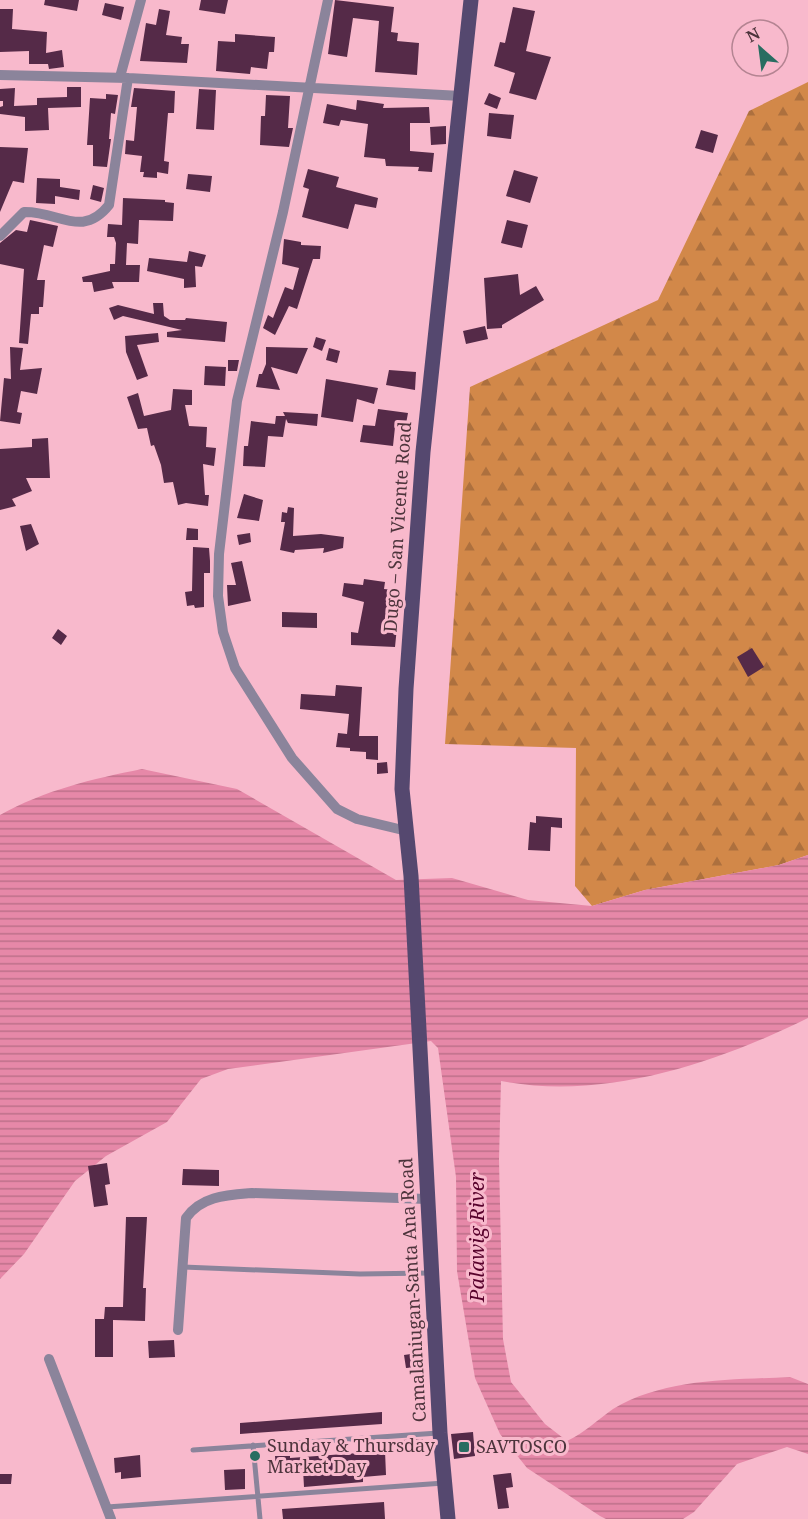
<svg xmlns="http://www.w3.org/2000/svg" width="808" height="1519" viewBox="0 0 808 1519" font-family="'Noto Serif',serif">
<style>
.forest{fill:url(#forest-firs)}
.water{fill:url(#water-rules)}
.building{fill:#552a48}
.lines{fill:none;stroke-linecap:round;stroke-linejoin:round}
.service{stroke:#8b849b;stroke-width:5}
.minor{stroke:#8b849b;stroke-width:10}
.primary{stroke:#55486f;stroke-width:15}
.poi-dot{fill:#286d61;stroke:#f8b9cc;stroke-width:2}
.labels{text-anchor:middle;stroke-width:6;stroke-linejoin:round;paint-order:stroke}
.street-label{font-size:18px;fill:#4d343c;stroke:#f8b9cc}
.poi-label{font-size:18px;fill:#4d343c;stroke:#f8b9cc;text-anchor:start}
.water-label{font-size:20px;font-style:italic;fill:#58022c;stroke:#f8b9cc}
</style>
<defs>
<pattern id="forest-firs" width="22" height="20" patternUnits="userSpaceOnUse" patternTransform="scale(1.5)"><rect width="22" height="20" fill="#d28849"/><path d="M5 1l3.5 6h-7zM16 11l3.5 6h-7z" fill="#ad703e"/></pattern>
<pattern id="water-rules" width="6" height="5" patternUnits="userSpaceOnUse" patternTransform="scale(1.5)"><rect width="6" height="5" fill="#e688a8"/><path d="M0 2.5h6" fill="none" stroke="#bd708a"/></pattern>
</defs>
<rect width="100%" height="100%" fill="#f8b9cc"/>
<!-- forest -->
<path class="forest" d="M808,82V855L779,865L645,890L592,906L575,886L576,748L445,744L470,387L658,300L749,111Z"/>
<!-- water -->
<path class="water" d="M142,769L237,789L396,880L452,878L528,900L592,906L645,890L779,865L808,855V1018C717,1063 604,1101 501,1081L499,1160L503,1339L511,1382L545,1424L567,1441C586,1432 597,1420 613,1409C665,1378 731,1380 790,1377L808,1384V1454L787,1447L737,1464L694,1512L683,1519H606L600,1516L527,1468L500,1434L475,1378L457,1271L456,1177L438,1048L431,1041L228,1069L201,1079L167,1122L106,1156L75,1181L24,1254L0,1279V815C45,790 92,779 142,769Z"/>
<!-- building -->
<path class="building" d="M45,0H79L77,11L44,5Z
M201,0H228L225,14L199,10Z
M335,0L394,7L391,32L398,33L397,41L419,43L417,75L375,72L379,21L353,18L347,57L328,54Z
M105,3L124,7L121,20L102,15Z
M513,7L535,11L526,51L551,57L536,100L509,93L515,73L494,66L500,42L505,43Z
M0,9H13L12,29L47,32L46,53L62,50L64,67L49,69L48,64H29V51L0,52Z
M159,9L170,11L166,35L182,37L181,44H189L187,63L140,61L146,23L156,25Z
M235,34L275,37L274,52H269L267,69L251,67L250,74L216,71L218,41L235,42Z
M67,87H81V107L48,108L49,130L25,131V117L0,114V107L3,106V101H0V89L15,88L14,106L37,105V98L67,97Z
M134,88L175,91L174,113H168L164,161L169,162L168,174L157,172V178L143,177L144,172H140L142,156L125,154L126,140L134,141L137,107H131Z
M199,89L216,90L214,130L196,129Z
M489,93L501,98L497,109L484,104Z
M106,94L118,95L115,114L111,113L109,139H111L107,167L93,166V145H87L90,98L106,99Z
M266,95L290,96L288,128H293L289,147L260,145L261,116H265Z
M357,100L384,104L383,108L429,107L430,123H410V151L434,153L432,172L418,171L419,167L386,166L385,159L364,157L368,124L341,120L339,126L323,123L327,104L356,110Z
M489,113L514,115L511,139L487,136Z
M446,126V144L431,145L430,127Z
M701,130L718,135L713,153L695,148Z
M0,147L28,148L24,183L13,181L0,212Z
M308,169L339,177L336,187L378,198L376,208L355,204L348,229L302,217L309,189L303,187Z
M514,170L538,177L530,203L506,196Z
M188,174L212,176L210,192L186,189Z
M37,178L60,179V187L80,190L79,200L55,196V204L36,203Z
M93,185L104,188L101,202L90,199Z
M123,198L165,200V202L174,203L173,221L139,220L138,244L127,243L126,265H140L139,282H112L114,288L94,292L92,282H83L82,277L110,271V264H115L116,243L114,237H107L108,224L122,225Z
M30,220L58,226L53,247L44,245L37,280H45L43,307H39V314H31L28,344L19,343L24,269L0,264V243L16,230L27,232Z
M507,220L528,225L522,248L501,243Z
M284,239L301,242V245L321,246L320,259H313L297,309L289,306L275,335L263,328L268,315L273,318L285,287L293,290L299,268L282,264Z
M189,251L206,255L202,267L195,266L196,287L184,288V279L147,271L149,258L187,262Z
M518,274L520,295L536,286L544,300L502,325V328L487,329L484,278Z
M153,303H163L164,316L170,320H185L186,318L227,322L225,342L167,337V332L182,330L123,316L114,320L109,308L118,305L154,314Z
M485,326L488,339L466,344L463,331Z
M158,333L159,342L137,345L148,376L137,380L126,352L125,336Z
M316,337L326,340L322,351L313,347Z
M10,347L23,348L20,370L42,368L37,394L21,391L17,412L22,413L20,424L0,421L4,378L11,379Z
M266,347L308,348L297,374L271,367L280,390L256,387L259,374H262L266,364Z
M329,348L340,351L337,363L326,360Z
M228,360H239L237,371H228Z
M205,366L226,367L225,386L204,385Z
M389,370L416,372L415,390L386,385Z
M326,379L378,388L374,404L357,399L353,422L321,417Z
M173,389L192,390V405H185L189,426L207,427L206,447L216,448L214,466L203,464L205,495H209L208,506L186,503L178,505L173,482L164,483L161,465L154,445L151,446L147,428L138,429L127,397L138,393L144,416L171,410Z
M378,409L408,413L405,429L395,427L393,446L360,442L363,425L375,426Z
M283,412L318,414L317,426L288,423L286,419L283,437L268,436L265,467L243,466L244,446H248L251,421L275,424L276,416H285Z
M48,438L50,478H26L32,491L12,499L16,506L0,510V449L32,447V439Z
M244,494L263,500L259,521L237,518Z
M288,507L294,508L293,536L321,534L344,537L343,548L323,553L324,548L295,550L294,553L280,550L285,522H281L282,512L287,513Z
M31,524L39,544L26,551L20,526Z
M187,528L198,529V540H186Z
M250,533L251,542L239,545L237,535Z
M193,547L209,548L210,561V573H204V607L195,608L194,605L187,606L185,592L192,591Z
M242,561L251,601L228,606L227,585H236L231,563Z
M364,579L385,582L384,589L394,590L386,626L397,627L395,647L351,645V632L358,633L364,602L342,596L344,583L363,585Z
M282,612L317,613V628L282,627Z
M58,629L67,636L61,645L52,638Z
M752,648L764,667L748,677L737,657Z
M336,685L362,687L359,736H378V760L366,759V752L350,751V748L336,747L338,733L347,734L349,714L300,709L301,694L335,696Z
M387,762L388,773L377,774V763Z
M536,816L562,818V828L551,827L550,851L528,850L530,822L536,823Z
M107,1163L110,1184L105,1185L108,1205L94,1207L88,1166Z
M183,1169L219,1170V1186L182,1185Z
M126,1217H147L143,1288H146L145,1321L113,1320V1357H95V1319H104L105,1307H123Z
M174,1340L175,1357L149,1358L148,1341Z
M418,1353L420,1367L406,1368L404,1355Z
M382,1412V1424L240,1434V1423Z
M473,1432L475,1456L454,1459L451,1434Z
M423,1439L424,1451L404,1453L403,1440Z
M385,1451L386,1475L363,1477V1482L304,1487L303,1469L276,1470L275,1456H290V1458Z
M140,1455L141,1477L121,1479V1472L115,1473L114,1458Z
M245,1469V1489L225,1490L224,1470Z
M511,1473L513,1487L506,1488L509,1508L498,1509L493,1475Z
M0,1474H12L11,1484H0Z
M384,1502L385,1519H283L282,1509Z"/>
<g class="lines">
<!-- service -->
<path class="service" d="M183,1267L360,1274L430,1273
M253,1445L260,1519
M193,1450L438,1433
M107,1507L444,1483"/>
<!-- minor -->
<path class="minor" d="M328,0L283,212L237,401L219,554L218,596L223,632L235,668L292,758L337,809L357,819L407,831
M0,75L128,78L461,96
M120,77L141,0
M0,236L24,212C59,211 82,239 109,205L128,78
M178,1330L186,1218C201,1196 227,1195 252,1193L427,1199
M49,1359L111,1519"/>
<!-- primary -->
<path class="primary" d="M448,1519L440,1433L411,876L402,789L406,689L423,452L471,0"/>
</g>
<!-- markers -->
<g class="poi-dot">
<rect x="458" y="1441" width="12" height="12" rx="3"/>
<circle cx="255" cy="1456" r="6"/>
</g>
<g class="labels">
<!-- street labels -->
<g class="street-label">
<text transform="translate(398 527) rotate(-86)" y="6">Dugo – San Vicente Road</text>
<text transform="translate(413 1290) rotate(-93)" y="6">Camalaniugan-Santa Ana Road</text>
</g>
<!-- poi labels -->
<g class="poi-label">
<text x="267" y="1452">Sunday &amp; Thursday<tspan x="267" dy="21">Market Day</tspan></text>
<text x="476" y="1453">SAVTOSCO</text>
</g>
<!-- water labels -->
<g class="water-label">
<text transform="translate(477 1237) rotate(-90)" y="7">Palawig River</text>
</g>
</g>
<!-- north arrow -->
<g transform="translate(760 48) rotate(332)"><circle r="28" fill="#f8b9cc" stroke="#b48492" stroke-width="1.5"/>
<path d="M0-4.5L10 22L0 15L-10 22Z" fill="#286d61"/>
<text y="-9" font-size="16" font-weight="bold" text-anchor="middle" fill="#4d343c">N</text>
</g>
</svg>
